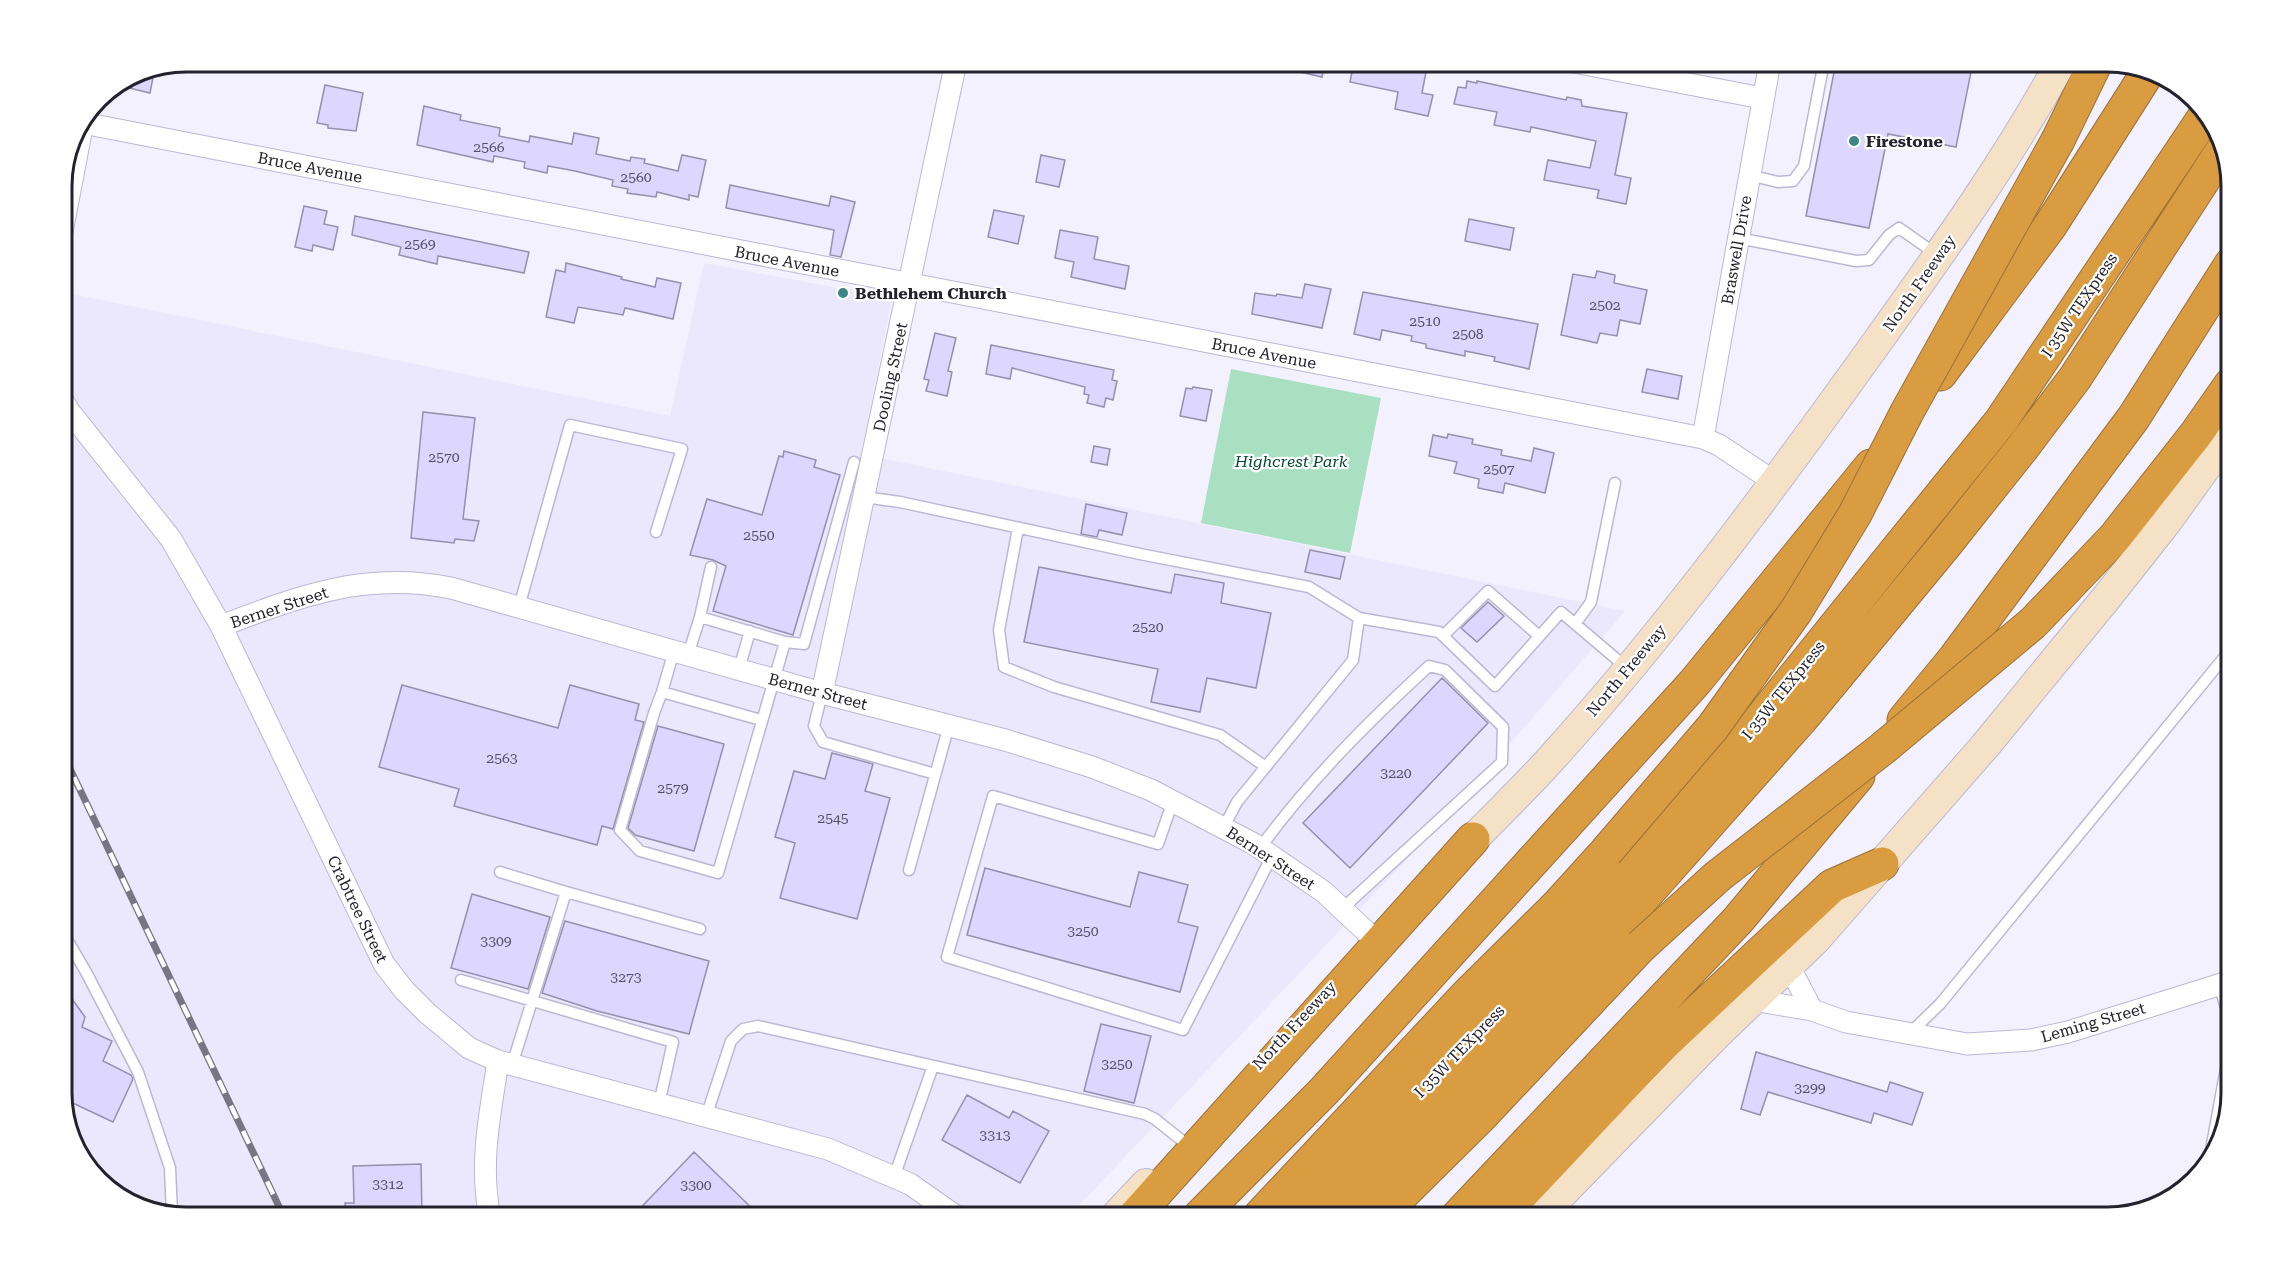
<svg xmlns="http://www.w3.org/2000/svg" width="2293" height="1279" viewBox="0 0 2293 1279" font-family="'Roboto Serif',serif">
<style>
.built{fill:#ebe7fd}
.green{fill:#aae0c2}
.building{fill:#ddd6ff;stroke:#9590ab;stroke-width:1.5}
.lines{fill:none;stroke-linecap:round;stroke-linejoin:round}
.lane-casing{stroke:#bcb7d3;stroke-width:13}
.street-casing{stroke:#bcb7d3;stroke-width:23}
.secondary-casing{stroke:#bcb7d3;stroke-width:32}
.highway-casing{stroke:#9a7139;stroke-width:35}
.lane{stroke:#fff;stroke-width:10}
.street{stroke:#fff;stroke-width:21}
.secondary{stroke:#f4e1c6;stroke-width:30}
.highway{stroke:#d99c40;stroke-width:33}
.rail-casing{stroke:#787682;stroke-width:7}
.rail{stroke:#fff;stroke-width:4.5;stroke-dasharray:14;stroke-linecap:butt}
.highway-bridge-casing{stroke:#9a7139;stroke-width:35;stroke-linecap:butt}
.highway-bridge{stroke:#d99c40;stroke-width:33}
.poi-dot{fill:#3d8586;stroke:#fff;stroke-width:2}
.labels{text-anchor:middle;stroke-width:4.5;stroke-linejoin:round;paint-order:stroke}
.number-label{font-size:14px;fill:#524f62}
.poi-label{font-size:16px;font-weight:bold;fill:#24222d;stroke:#fff;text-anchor:start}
.street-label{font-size:16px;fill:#24222d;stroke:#fff}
.park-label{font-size:16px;font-style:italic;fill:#044a2f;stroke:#fff}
.rim{fill:none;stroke:#24222d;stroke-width:3}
</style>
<rect width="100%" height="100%" fill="#f3f1fd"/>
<!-- built -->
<path class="built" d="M704,263L892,298L861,454L1625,611L1435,830L1068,1217H186L124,1201L78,1156L62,1101V292L670,416Z"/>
<!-- green -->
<path class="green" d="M1231,369L1381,398L1350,553L1201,523Z"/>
<!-- building -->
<path class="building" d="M1283,62H1325L1322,77L1282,68Z
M1354,62L1402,70L1403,67L1426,72L1422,93L1433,95L1428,116L1395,109L1398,92L1350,82Z
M1836,62H1973L1956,147L1888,134L1869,228L1806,216Z
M155,67L150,93L117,85L138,71Z
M1467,81L1477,83V81L1566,100L1567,97L1581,100L1582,106L1627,113L1615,175L1631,178L1626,204L1597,198L1599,190L1544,180L1548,160L1590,168L1596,141L1531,127L1530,132L1494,125L1497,112L1454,104L1458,87L1466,88Z
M325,85L363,93L356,131L328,128V125L317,123Z
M424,106L461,115L460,120L500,128L499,136L529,142L530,136L572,144L574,133L599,138L596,154L630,161L631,157L645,159L644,163L678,171L682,155L706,160L698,197L689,195V200L657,192L656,197L627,193L628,189L612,186L613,180L575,171L548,166L547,173L524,168L525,162L494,156L493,162L417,145Z
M1041,155L1065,160L1059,187L1036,182Z
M730,185L829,206L831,196L855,202L841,257L830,255L834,230L726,208Z
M304,206L327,211L324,224L338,227L333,250L313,245L312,251L295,247Z
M994,210L1024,216L1018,244L988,237Z
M355,216L529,252L524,273L438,256L437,264L399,255L401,247L352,235Z
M1469,219L1514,228L1510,250L1465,241Z
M1060,230L1098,237L1094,259L1129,266L1125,289L1071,277L1074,262L1055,258Z
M566,263L622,277L621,279L655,287L657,278L681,283L673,319L625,308L623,315L578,307L574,323L546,317L556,270L565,272Z
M1597,271L1615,275L1614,283L1647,290L1640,324L1620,320L1617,336L1600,333L1597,343L1561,335L1573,274L1595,278Z
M1305,284L1331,289L1322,328L1252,314L1255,293L1276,296L1277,294L1302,298Z
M1363,292L1538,324L1529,369L1494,361L1495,357L1465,351V356L1426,348V344L1411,341L1412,336L1382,330L1380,340L1354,334Z
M935,333L956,338L948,371L952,372L947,396L926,391L929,380L924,379Z
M991,345L1114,370L1112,380L1117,381L1113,400L1106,398L1104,407L1087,403L1089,395L1084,394L1085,387L1012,368L1010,379L986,374Z
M1647,369L1682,376L1678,399L1642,392Z
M1193,387L1212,390L1206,421L1180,416L1186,388L1192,389Z
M423,412L475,418L463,519L479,521L474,541L455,539L454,543L411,538Z
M1448,434L1473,439L1472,444L1502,450L1501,455L1531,461L1534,448L1554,453L1545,493L1505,483L1503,493L1478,488L1479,479L1454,473L1457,462L1429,456L1433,435L1447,438Z
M1094,446L1110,449L1107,465L1091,462Z
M784,451L816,460L814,467L840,475L793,635L713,611L726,566L713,560L690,555L707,499L762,515L779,456L783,457Z
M1086,504L1127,513L1122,535L1099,530L1097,537L1081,534Z
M1310,550L1345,557L1340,579L1305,572Z
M1039,567L1171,593L1175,574L1224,583L1221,603L1271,613L1256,688L1207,678L1200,712L1151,702L1158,669L1024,642Z
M1488,602L1504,616L1477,642L1461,628Z
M1442,678L1488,723L1350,868L1303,823Z
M402,685L558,728L570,685L639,704L635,720L644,722L613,829L602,826L597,845L454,806L459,789L379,767Z
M658,726L724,744L694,851L635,835L628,828Z
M832,753L873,764L865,791L890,798L857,919L780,898L795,843L775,837L794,771L825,779Z
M985,868L1130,907L1139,872L1188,885L1178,922L1198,927L1180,992L967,935Z
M472,894L550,917L528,989L451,968Z
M565,921L709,961L689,1034L597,1011L542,993Z
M62,985L85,1017L82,1027L112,1041L103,1061L131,1075L133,1079L113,1122L62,1098Z
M1101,1024L1151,1036L1134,1103L1084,1091Z
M1756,1052L1887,1092L1890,1082L1923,1093L1912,1125L1874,1113L1871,1123L1768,1092L1760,1115L1741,1109Z
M967,1095L1009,1118L1013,1111L1049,1131L1020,1183L942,1140Z
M694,1152L762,1218H631Z
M421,1164L422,1218H346L345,1203H354L353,1166Z"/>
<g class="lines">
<!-- lane casing -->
<g class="lane-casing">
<path id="lane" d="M1749,175L1778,182L1793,181L1804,166L1824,62
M1738,238L1856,261L1869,260L1889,235L1899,228L1936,254
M864,497L900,502L1140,554L1309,587L1359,618L1353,660L1237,802L1224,827
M1018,528L999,630L1004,667L1054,687L1220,735L1266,767
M519,607L570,425L682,449L656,532
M1359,618L1439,632L1495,686L1561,612L1627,668
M1575,624L1591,602L1615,483
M1443,636L1488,591L1539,636
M785,642L804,644L854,462
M674,651L662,692L761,720
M688,655L700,617
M739,669L750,631
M662,692L654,713L620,830L640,851L718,873L785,642L700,617L711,567
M822,693L814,726L823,742L935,774
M1173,801L1158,844L993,796L947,957L1183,1030L1272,856
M1260,848C1309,781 1368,722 1429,666L1445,670L1503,727L1502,762L1342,909
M909,870L949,725
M500,872L566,892
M62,931L86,972L138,1072L170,1168L172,1214
M461,980L673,1042L659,1104
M2219,985L2231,1023
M1909,1034L1940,1004L2231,649
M512,1065L566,892L700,929
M706,1117L731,1041L743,1029L758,1026L1145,1114L1155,1119L1185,1143
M2209,1161L2231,1041
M894,1177L933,1066"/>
</g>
<!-- street casing -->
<g class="street-casing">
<path id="street" d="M1574,62L1762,98
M83,123L1703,438L1719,445L1776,483
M62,232L84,117
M62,399L69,411L171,539L221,626L384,964L404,990L427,1013L469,1048L498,1061L828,1149L910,1184L957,1217
M1703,438L1770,62
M221,626C300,596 365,571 451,588L822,693L1005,740L1092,767L1151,790L1254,844L1324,892L1375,940
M822,693L956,62
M1789,966L1812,1010
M1753,1000L1812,1010L1846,1022L1967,1044L2031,1040L2068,1032L2231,981
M490,1217C479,1163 490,1115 498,1061"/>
</g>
<!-- secondary casing -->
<g class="secondary-casing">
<path id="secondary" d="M1455,857C1487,825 1520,793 1550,760C1665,633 1767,495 1867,356C1935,261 2005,165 2061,62
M1115,1217L1146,1184
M1539,1217L1716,1035L1815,940L1985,746L2107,597L2167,521L2231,432"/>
</g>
<!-- highway casing -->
<g class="highway-casing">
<path id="highway" d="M2058,140L2096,62
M1940,374L2050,226L2148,72
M2033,623L2115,537L2196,434L2231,384
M1904,720L1955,658L2134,417L2231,264
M1134,1217L1473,839
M1199,1217L1324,1091L1695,682L1871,466
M1259,1217L1467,995L1557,906L1606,852
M1299,1217L1589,916L1746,737L2001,421L2207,113
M1340,1217L1610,935L1802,718L1945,545L2023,447L2075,378L2222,151
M1379,1217L1483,1114L1641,946
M1457,1217L1738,920L1858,776
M1500,1217L1657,1050L1832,886L1882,864"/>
</g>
<!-- lane -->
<use href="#lane" class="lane"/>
<!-- street -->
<use href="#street" class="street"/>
<!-- secondary -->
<use href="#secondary" class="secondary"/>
<!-- highway -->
<use href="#highway" class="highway"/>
<!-- rail casing -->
<g class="rail-casing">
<path id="rail" d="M62,752L284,1217"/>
</g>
<!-- rail -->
<use href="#rail" class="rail"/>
<!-- highway-bridge casing -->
<g class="highway-bridge-casing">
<path id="highway-bridge" d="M1606,852L1713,727L1796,611L1855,514L1907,412L2058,140
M1641,946L1718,876L1882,749L2033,623"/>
</g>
<!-- highway-bridge -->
<use href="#highway-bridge" class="highway-bridge"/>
</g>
<!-- markers -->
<g class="poi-dot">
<circle cx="1854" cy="141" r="6"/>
<circle cx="843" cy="293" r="6"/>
</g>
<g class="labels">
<!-- number labels -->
<g class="number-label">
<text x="489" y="152">2566</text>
<text x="636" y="182">2560</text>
<text x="420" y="249">2569</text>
<text x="1605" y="310">2502</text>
<text x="1425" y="326">2510</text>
<text x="1468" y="339">2508</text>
<text x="444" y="462">2570</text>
<text x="1499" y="474">2507</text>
<text x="759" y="540">2550</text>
<text x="1148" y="632">2520</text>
<text x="502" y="763">2563</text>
<text x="1396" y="778">3220</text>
<text x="673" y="793">2579</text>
<text x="833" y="823">2545</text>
<text x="1083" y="936">3250</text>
<text x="496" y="946">3309</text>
<text x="626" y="982">3273</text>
<text x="1117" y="1069">3250</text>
<text x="1810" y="1093">3299</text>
<text x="995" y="1140">3313</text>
<text x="388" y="1189">3312</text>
<text x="696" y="1190">3300</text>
</g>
<!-- poi labels -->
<g class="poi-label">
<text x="1866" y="147">Firestone</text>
<text x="855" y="299">Bethlehem Church</text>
</g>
<!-- street labels -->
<g class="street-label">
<text transform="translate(310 167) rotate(11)" y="6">Bruce Avenue</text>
<text transform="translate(1736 250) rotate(-80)" y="6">Braswell Drive</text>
<text transform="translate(787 261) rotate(11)" y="6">Bruce Avenue</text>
<text transform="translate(1919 283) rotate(-55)" y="6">North Freeway</text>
<text transform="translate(2079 305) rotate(-56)" y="6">I 35W TEXpress</text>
<text transform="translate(1264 353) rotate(11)" y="6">Bruce Avenue</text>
<text transform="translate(890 377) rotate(-78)" y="6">Dooling Street</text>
<text transform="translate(279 607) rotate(-18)" y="6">Berner Street</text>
<text transform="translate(1626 670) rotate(-50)" y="6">North Freeway</text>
<text transform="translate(1783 690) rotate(-51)" y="6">I 35W TEXpress</text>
<text transform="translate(818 691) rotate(15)" y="6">Berner Street</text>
<text transform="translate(1271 858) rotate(33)" y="6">Berner Street</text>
<text transform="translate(358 909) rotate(64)" y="6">Crabtree Street</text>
<text transform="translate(2093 1022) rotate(-16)" y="6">Leming Street</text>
<text transform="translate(1294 1025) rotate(-47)" y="6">North Freeway</text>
<text transform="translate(1459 1051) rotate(-46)" y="6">I 35W TEXpress</text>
</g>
<!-- park labels -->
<g class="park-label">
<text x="1291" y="467">Highcrest Park</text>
</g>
</g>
<!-- crop -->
<path d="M0 0H2293V1279H0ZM186 72H2107A114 114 0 0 1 2221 186V1093A114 114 0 0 1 2107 1207H186A114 114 0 0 1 72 1093V186A114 114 0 0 1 186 72Z" fill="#fff" fill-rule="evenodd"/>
<path class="rim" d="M186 72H2107A114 114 0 0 1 2221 186V1093A114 114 0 0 1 2107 1207H186A114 114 0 0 1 72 1093V186A114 114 0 0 1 186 72Z"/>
</svg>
